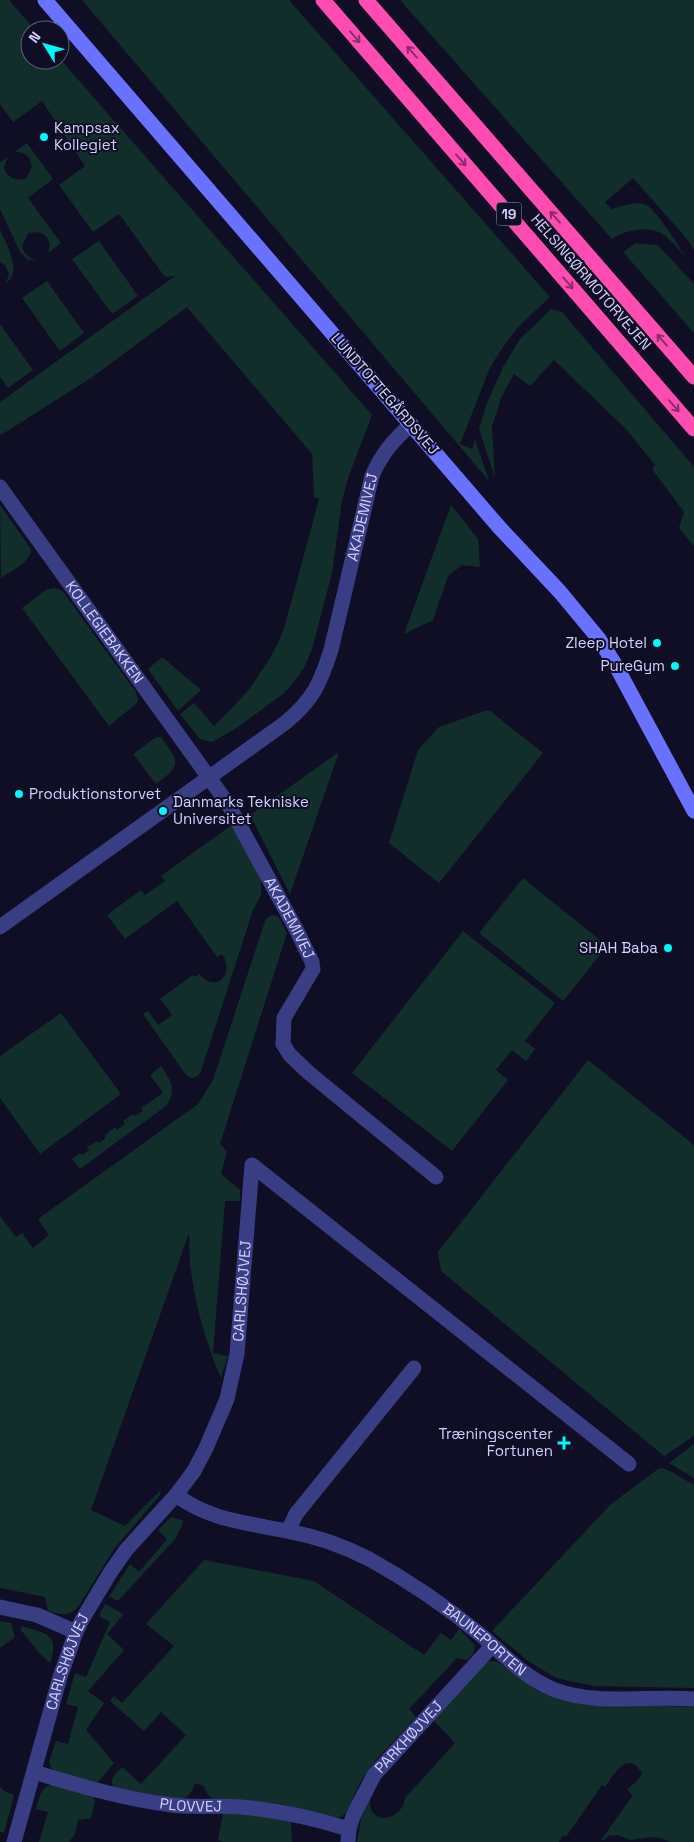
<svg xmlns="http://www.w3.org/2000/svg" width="694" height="1842" viewBox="0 0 694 1842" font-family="'Space Grotesk',sans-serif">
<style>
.green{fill:#112e2a}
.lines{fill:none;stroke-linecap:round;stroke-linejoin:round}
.street{stroke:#393d83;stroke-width:15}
.secondary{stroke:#6872ff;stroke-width:15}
.highway{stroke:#ff4cb2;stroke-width:15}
.oneway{stroke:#882d6b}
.poi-dot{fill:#00fafc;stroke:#100e24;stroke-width:2}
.labels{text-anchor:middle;stroke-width:4;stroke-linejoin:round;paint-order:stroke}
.shield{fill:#100e24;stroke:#9896bd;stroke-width:1}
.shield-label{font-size:14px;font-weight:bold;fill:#d2d1ff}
.poi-label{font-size:15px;fill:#d2d1ff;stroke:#100e24;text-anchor:end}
.street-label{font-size:15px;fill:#d2d1ff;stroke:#100e24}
</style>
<rect width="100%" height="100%" fill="#100e24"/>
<!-- green -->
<path class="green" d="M0,0H9L35,30H30V60H60V59L372,415L348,478L342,501L332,573L312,649L305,666L294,682L283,694L235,729L212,742L200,739L180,714L194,703L214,726L248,691L268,661L277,645L285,625L319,499L314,497L312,454L187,307L91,378L1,435L0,434V402L175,276L165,277L119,214L93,232L59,185L85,166L42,101L13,122L0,104Z
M82,0H289L550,297L517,328L497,356L489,370L460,444L472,449L475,439L489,481Z
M400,0H694V250L687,239L633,178L605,202L611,209C621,207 637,200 646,205C657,210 679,247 687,259C679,250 671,239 661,233C648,226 624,230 612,239Z
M27,143L53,179L28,198L61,243L48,253C54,239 42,228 28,234L22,246C24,254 28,258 36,260H28L20,252L0,209V162L8,157L4,167C7,178 16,182 26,178L32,167C31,157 25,151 14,152Z
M0,230C6,243 23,273 6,283L9,274L5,265L0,262Z
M99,241L138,296L112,314L72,259Z
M636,243L658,245L694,284V333L623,252Z
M47,281L84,333L60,351L22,298Z
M551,309L562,312L694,467V546L679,528L684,512L652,469L655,465L626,429L554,360L530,386L514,374L502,396L492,426L495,478L479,429L487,403L503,367L520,339Z
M0,324L33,370L8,388L0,377Z
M0,505L31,549C31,562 11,571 1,578Z
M451,505L478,539L480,567L462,565L448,576L433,620L404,634Z
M53,588L59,589L64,593L136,692L138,700L137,703L109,726L22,608L46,590Z
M162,657L201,690L178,711L148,669Z
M484,711H490L543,753L439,883L389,843L418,750L439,727Z
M156,737H161C179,763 183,764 156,784L133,754Z
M339,752L290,894L250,815Z
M233,824L261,881V895L253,910L201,1071L198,1076L192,1078L186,1075L143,1014L148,1011L158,1025L172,1015L160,999L193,975L195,977L199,974C216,994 236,974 222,954L217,957L177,901L125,939L107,915L141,890L145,895L165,881L161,876Z
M523,878L607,946L563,1001L479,933Z
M272,915L278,916L287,933L220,1144L227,1152L221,1174L240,1190V1201H225L213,1353L228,1356L221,1378C205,1341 195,1304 190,1264C189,1254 190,1243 189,1233L91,1510L125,1526L161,1490L160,1495L114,1549L78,1607C69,1617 60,1615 48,1611L45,1597L0,1588V1216L16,1237L22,1233L33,1248L49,1235L38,1219L198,1104L213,1080L264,924L266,919Z
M463,931L555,1003L525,1041L535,1049L526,1061L512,1050L496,1070L508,1080L452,1151L352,1073Z
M61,1013L121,1094L40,1154L0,1098V1056Z
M588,1060L694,1145V1436L664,1456L441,1271L438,1252Z
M161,1066C171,1080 177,1091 166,1106L80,1169L72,1159L80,1153L82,1155L89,1150L87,1147L97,1141L99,1143L106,1138L105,1135L115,1127L117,1130L125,1124L123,1121L133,1114L135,1116L143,1111L141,1108L163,1093L150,1075Z
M694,1444V1478L669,1463Z
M662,1468L670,1471L694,1485V1688L594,1686L556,1678L528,1661L492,1631L611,1504L658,1469Z
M171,1517L184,1521L176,1538L118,1601L109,1597L130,1564L139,1572L167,1539L158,1530Z
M204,1560L314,1581L424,1655L441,1633L451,1640L459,1629L475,1645C474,1652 473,1655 467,1660L457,1658L409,1709L416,1717C398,1738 374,1758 360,1783C354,1793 351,1814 338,1818L279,1804L213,1799L208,1795L203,1785L194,1784C192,1793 188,1798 179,1799L114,1788C108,1779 116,1773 122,1767L141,1784L186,1735L161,1712L144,1731L110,1701L114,1696L122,1703L174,1646L146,1624Z
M105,1604L122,1613L123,1615L107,1634L124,1650L88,1691L104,1703L86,1730L114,1763L99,1781L94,1783L56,1772L52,1769L49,1762L56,1741L68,1744L78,1707L66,1704L75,1673L86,1677L110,1622L99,1616Z
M0,1621L11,1623L15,1637L0,1648Z
M22,1626C46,1634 60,1633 50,1663L40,1654L20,1629Z
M489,1661L498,1662L537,1690L556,1698L581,1703L694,1707V1842H670L662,1838L654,1837L630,1840L618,1835L608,1836L603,1841L601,1840L633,1795L627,1790C632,1784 639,1782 642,1773C627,1749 614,1774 605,1787L602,1785L566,1837L563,1835L559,1842H357L361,1818L370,1796L371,1797C364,1824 401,1825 405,1798L455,1743L433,1720L481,1667Z
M54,1784L92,1796L95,1801L91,1818L78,1820L75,1834L69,1842H39L48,1812L36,1809C40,1797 40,1786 54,1784Z
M0,1787L4,1791L14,1795L4,1833L0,1832Z
M223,1813L275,1817L291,1820L292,1842H223L218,1840Z"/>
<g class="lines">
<!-- street -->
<g class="street">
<path id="s1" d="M0,487L228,804L296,929L312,962L313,969L284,1018L283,1044L290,1055L309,1073L436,1177"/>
<path id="s2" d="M0,927L285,723C313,700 320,684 331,650L372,476C382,453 393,441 411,424"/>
<path id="s3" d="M176,1495C209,1520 248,1523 287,1531C315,1536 344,1546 369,1559C409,1581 447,1607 482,1636C504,1655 526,1679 555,1690C599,1706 648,1695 694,1699"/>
<path d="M288,1531L296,1514L414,1368"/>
<path d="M0,1607L37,1615L76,1632"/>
<path id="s4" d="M34,1772C80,1786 124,1799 172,1805C194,1808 218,1805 240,1807C278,1810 313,1818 349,1829"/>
<path id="s5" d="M14,1842L60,1677L76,1632L83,1618L110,1573L126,1550L176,1495L194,1471L206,1448L227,1399L237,1354L252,1165L629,1464"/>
<path id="s6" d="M348,1842L349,1829L353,1816L374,1775L492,1646"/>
</g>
<!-- secondary -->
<path class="secondary" d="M45,0L499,527L560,592L599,639L616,666L694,811"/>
<!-- highway -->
<path class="highway" d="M323,0L694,429
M366,0L694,377"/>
</g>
<!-- one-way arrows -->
<defs><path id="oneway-shaft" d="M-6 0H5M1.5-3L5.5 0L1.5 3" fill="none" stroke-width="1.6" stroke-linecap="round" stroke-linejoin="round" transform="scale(1.25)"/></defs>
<g class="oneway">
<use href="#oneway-shaft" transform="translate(355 37) rotate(49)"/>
<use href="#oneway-shaft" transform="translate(412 52) rotate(-131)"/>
<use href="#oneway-shaft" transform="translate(461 160) rotate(49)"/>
<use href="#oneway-shaft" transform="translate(555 217) rotate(-131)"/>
<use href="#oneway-shaft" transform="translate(568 283) rotate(49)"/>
<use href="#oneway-shaft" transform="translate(662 340) rotate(-131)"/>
<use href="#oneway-shaft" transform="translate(674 406) rotate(49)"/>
</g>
<!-- markers -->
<g class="poi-dot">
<circle cx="44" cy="137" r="5"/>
<circle cx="657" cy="643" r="5"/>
<circle cx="675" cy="666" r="5"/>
<circle cx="19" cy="794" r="5"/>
<circle cx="163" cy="811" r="5"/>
<circle cx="668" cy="948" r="5"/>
<path d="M561.5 1435.5h5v5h5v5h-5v5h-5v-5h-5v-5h5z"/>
</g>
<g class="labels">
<!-- shield labels -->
<rect class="shield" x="496.5" y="202.5" width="25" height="23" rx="4"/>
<g class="shield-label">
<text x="509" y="219">19</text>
</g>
<!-- poi labels -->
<g class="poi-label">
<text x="54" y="133" text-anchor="start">Kampsax<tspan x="54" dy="17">Kollegiet</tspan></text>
<text x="647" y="648">Zleep Hotel</text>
<text x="665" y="671">PureGym</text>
<text x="29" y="799" text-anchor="start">Produktionstorvet</text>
<text x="173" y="807" text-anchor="start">Danmarks Tekniske<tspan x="173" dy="17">Universitet</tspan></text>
<text x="658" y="953">SHAH Baba</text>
<text x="553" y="1439">Træningscenter<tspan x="553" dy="17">Fortunen</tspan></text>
</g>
<!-- street labels -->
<g class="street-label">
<text transform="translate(591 282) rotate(49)" y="5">HELSINGØRMOTORVEJEN</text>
<text transform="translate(385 394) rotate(49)" y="5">LUNDTOFTEGÅRDSVEJ</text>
<text dy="5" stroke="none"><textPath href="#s2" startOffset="575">AKADEMIVEJ</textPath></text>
<text dy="5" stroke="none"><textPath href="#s1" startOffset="179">KOLLEGIEBAKKEN</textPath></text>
<text dy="5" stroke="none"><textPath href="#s1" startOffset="520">AKADEMIVEJ</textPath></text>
<text dy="5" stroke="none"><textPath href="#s5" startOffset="608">CARLSHØJVEJ</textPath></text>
<text dy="5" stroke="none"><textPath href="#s3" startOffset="346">BAUNEPORTEN</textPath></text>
<text dy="5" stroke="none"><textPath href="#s5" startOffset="188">CARLSHØJVEJ</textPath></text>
<text dy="5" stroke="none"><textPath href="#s6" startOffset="124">PARKHØJVEJ</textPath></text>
<text dy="5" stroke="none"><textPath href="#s4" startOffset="161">PLOVVEJ</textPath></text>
</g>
</g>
<!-- north arrow -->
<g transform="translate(45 45) rotate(307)"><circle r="24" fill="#100e24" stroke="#5e5c7c"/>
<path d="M0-4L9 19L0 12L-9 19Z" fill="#00fafc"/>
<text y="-8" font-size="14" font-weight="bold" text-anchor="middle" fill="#d2d1ff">N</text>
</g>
</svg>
